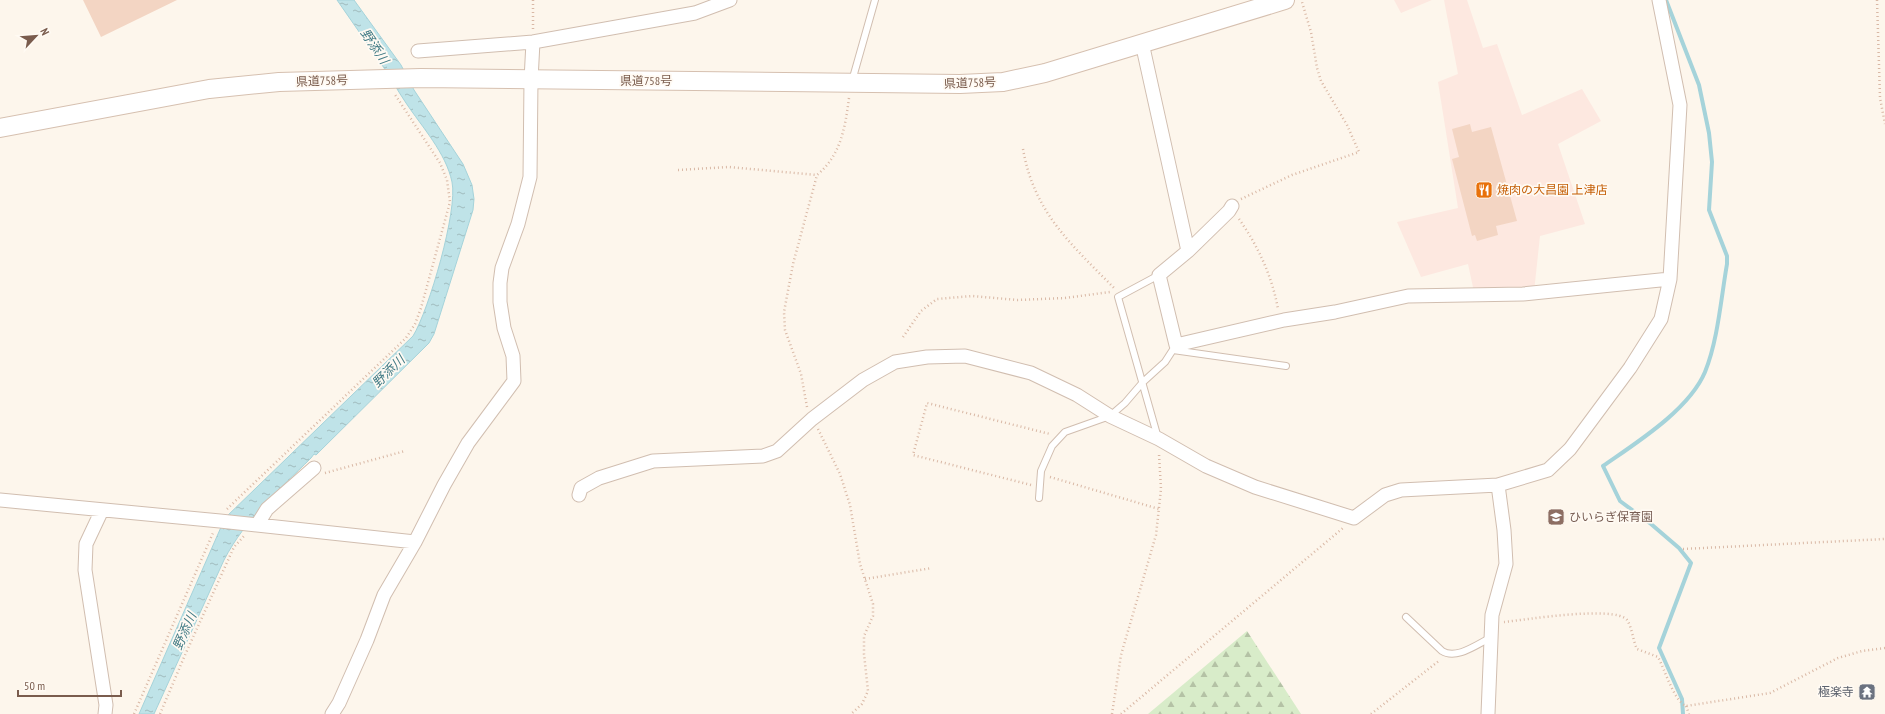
<svg xmlns="http://www.w3.org/2000/svg" width="1885" height="714" viewBox="0 0 1885 714" font-family="'PT Sans Narrow','Noto Sans JP',sans-serif">
<style>
.commercial{fill:#fde8e0}
.forest{fill:url(#forest-firs)}
.water{fill:url(#water-ripples);stroke:#a5d3da}
.lines{fill:none;stroke-linecap:round;stroke-linejoin:round}
.stream{stroke:#a5d3da;stroke-width:4}
.building{fill:#f3d5c3}
.service-casing{stroke:#d1beb0;stroke-width:8}
.minor-casing{stroke:#d1beb0;stroke-width:15}
.secondary-casing{stroke:#d6c0b0;stroke-width:20}
.path{stroke:#d9b8a5;stroke-width:2.5;stroke-dasharray:1 3;stroke-linecap:butt}
.service{stroke:#fff;stroke-width:6}
.minor{stroke:#fff;stroke-width:13}
.secondary{stroke:#fff;stroke-width:18}
.labels{text-anchor:middle;stroke-width:3.5;stroke-linejoin:round;paint-order:stroke}
.street-label{font-size:12px;fill:#7a5c4d;stroke:#fffaf3}
.food-label{font-size:12px;fill:#c56008;stroke:#fffaf3;text-anchor:start}
.education-label{font-size:12px;fill:#785e54;stroke:#fffaf3;text-anchor:start}
.worship-label{font-size:12px;fill:#5b616d;stroke:#fffaf3;text-anchor:end}
.water-label{font-size:13px;font-style:italic;fill:#437c86;stroke:#fffaf3}
</style>
<defs>
<pattern id="forest-firs" width="22" height="20" patternUnits="userSpaceOnUse"><rect width="22" height="20" fill="#d8ecc9"/><path d="M5 1l3.5 6h-7zM16 11l3.5 6h-7z" fill="#b4c2a5"/></pattern>
<pattern id="water-ripples" width="26" height="14" patternUnits="userSpaceOnUse"><rect width="26" height="14" fill="#bfe3e8"/><path d="M2 4q2-2 4 0t4 0M15 11q2-2 4 0t4 0" fill="none" stroke="#a0bbbe"/></pattern>
</defs>
<rect width="100%" height="100%" fill="#fdf6ec"/>
<!-- commercial -->
<path class="commercial" d="M1394,0H1432L1401,13Z
M1444,0H1467L1483,48L1497,44L1522,115L1582,89L1601,121L1558,144L1585,224L1540,236L1534,292H1474L1468,264L1421,277L1397,222L1458,208L1438,82L1458,74Z"/>
<!-- forest -->
<path class="forest" d="M1247,631L1301,714H1148Z"/>
<!-- water -->
<path class="water" d="M337,0H354L401,65L414,90L463,164L472,185L474,199L473,210L434,334L429,343L316,455L314,454L311,458C278,491 246,518 224,560L154,714H139L225,518L413,336C429,310 458,210 452,182C446,153 422,127 406,103C397,90 390,76 380,62C366,41 351,21 337,0Z"/>
<g class="lines">
<!-- stream -->
<path class="stream" d="M1666,0L1699,85L1709,133L1712,162L1709,210L1727,256V264C1721,298 1718,340 1705,372C1689,410 1636,443 1603,466L1620,501L1651,524L1679,548L1691,563L1659,648L1682,699L1683,714"/>
</g>
<!-- building -->
<path class="building" d="M83,0H177L101,37Z
M1470,124L1472,132L1491,127L1517,221L1496,226L1498,235L1477,241L1475,235L1472,236L1452,159L1459,157L1452,129Z"/>
<g class="lines">
<!-- service casing -->
<g class="service-casing">
<path id="service" d="M852,81L875,0
M1173,350L1286,366
M1158,438L1118,297L1159,275
M1039,498L1041,471L1052,446L1065,432L1110,416L1125,403L1143,382L1165,362L1176,345
M1406,617L1442,651C1456,660 1476,645 1490,638"/>
</g>
<!-- minor casing -->
<g class="minor-casing">
<path id="minor" d="M1142,43L1188,251L1159,275L1176,345L1284,320L1335,312L1408,296L1523,294L1670,279
M418,51L533,42L695,13L730,0
M1188,251L1229,211L1232,206
M579,495L581,488L599,478L653,461L763,456L777,451L812,419L863,380L895,362L927,357L965,356L1031,373L1077,395L1110,416L1159,439L1206,466L1255,487L1354,518L1385,495L1401,490L1498,485L1548,470L1570,449L1630,368L1661,319L1670,279L1680,105L1659,0
M0,500L220,521L415,542
M102,510L86,544L85,570L106,705L105,714
M257,525L267,509L314,468
M332,714L339,703L367,640L384,595L415,542L444,485L468,443L514,381L513,356L504,328L500,302V283L502,268L518,224L530,177L531,80L533,42
M1488,714L1492,615L1506,564L1504,530L1498,485"/>
</g>
<!-- secondary casing -->
<g class="secondary-casing">
<path id="secondary" d="M0,128L209,89L279,82L421,78L960,84L1003,82L1045,73L1285,0"/>
</g>
<!-- path -->
<path class="path" d="M1877,0L1880,98L1885,124
M533,29V0
M1023,149C1034,213 1072,245 1115,289
M678,170L729,167L817,175
M1241,199L1292,175L1359,152L1347,125L1321,81L1317,68L1311,32L1302,2
M1239,219C1258,246 1272,276 1278,309
M903,337L921,311L937,299L972,296L1018,300L1065,298L1110,292
M807,407L801,374L785,330L784,312L793,264L817,175C841,155 845,128 849,98
M818,429L840,474L850,505L860,564L873,604V616L864,636V654L868,691L862,704L851,714
M325,473L405,451
M1050,477L1159,509
M1031,485L913,455L927,403L1050,434
M227,509L406,338L415,324L421,308L450,202L447,180L440,163L394,93
M1683,549L1885,539
M865,579L932,568
M1504,622C1524,620 1615,605 1627,620C1632,627 1633,641 1637,649L1658,657C1665,670 1674,701 1686,706L1770,693L1838,658L1862,651L1885,648
M1686,706L1689,714
M134,714L213,533
M160,714L185,655L234,547L244,536
M1112,714L1121,655L1156,535L1161,489L1159,454
M1121,714L1343,528
M1371,714L1440,660"/>
<!-- service -->
<use href="#service" class="service"/>
<!-- minor -->
<use href="#minor" class="minor"/>
<!-- secondary -->
<use href="#secondary" class="secondary"/>
</g>
<!-- icons -->
<defs>
<g id="restaurant-square" transform="scale(0.9)"><rect x="-9" y="-9" width="18" height="18" rx="4" fill="#e8710a" stroke="#fffaf3"/><path d="M-5-6h1v4h1v-4h1v4h1v-4h1v5L-1.5 .5V6h-2V.5L-5-1ZM5-6V6H3V1.5H1.5Q1.5-4 5-6Z" fill="#fff"/></g>
<g id="school-square" transform="scale(0.9)"><rect x="-9" y="-9" width="18" height="18" rx="4" fill="#8d6e63" stroke="#fffaf3"/><path d="M0-5L7-2L0 1L-7-2ZM-4 1L0 2.5L4 1V4Q0 6-4 4Z" fill="#fff"/></g>
<g id="temple-square" transform="scale(0.9)"><rect x="-9" y="-9" width="18" height="18" rx="4" fill="#6b7280" stroke="#fffaf3"/><path d="M0-6L5-2H3V0L6.5 2.5H4V6H1.5V3h-3V6H-4V2.5H-6.5L-3 0V-2H-5Z" fill="#fff"/></g>
</defs>
<g fill-rule="evenodd">
<use href="#restaurant-square" x="1484" y="190"/>
<use href="#school-square" x="1556" y="517"/>
<use href="#temple-square" x="1867" y="692"/>
</g>
<g class="labels">
<!-- street labels -->
<g class="street-label">
<text transform="translate(322 81) rotate(-2)" y="4">県道758号</text>
<text x="646" y="85">県道758号</text>
<text transform="translate(970 83) rotate(-2)" y="4">県道758号</text>
</g>
<!-- food labels -->
<g class="food-label">
<text x="1497" y="194">焼肉の大昌園 上津店</text>
</g>
<!-- education labels -->
<g class="education-label">
<text x="1569" y="521">ひいらぎ保育園</text>
</g>
<!-- worship labels -->
<g class="worship-label">
<text x="1854" y="696">極楽寺</text>
</g>
<!-- water labels -->
<g class="water-label">
<text transform="translate(375 46) rotate(56)" y="5">野添川</text>
<text transform="translate(388 371) rotate(-44)" y="5">野添川</text>
<text transform="translate(184 631) rotate(-66)" y="5">野添川</text>
</g>
</g>
<!-- north arrow -->
<g transform="translate(36 36) rotate(64)" stroke="#fffaf3" stroke-width="3" paint-order="stroke">
<path d="M0-3L7 15L0 10L-7 15Z" fill="#7a5c4d"/>
<text y="-6" font-size="11" font-weight="bold" text-anchor="middle" fill="#7a5c4d">N</text>
</g>
<!-- scale -->
<path d="M18 690v6h103v-6" fill="none" stroke="#7a5c4d" stroke-width="2"/>
<text x="24" y="690" font-size="12" fill="#7a5c4d" stroke="#fffaf3" stroke-width="3" paint-order="stroke">50 m</text>
</svg>
